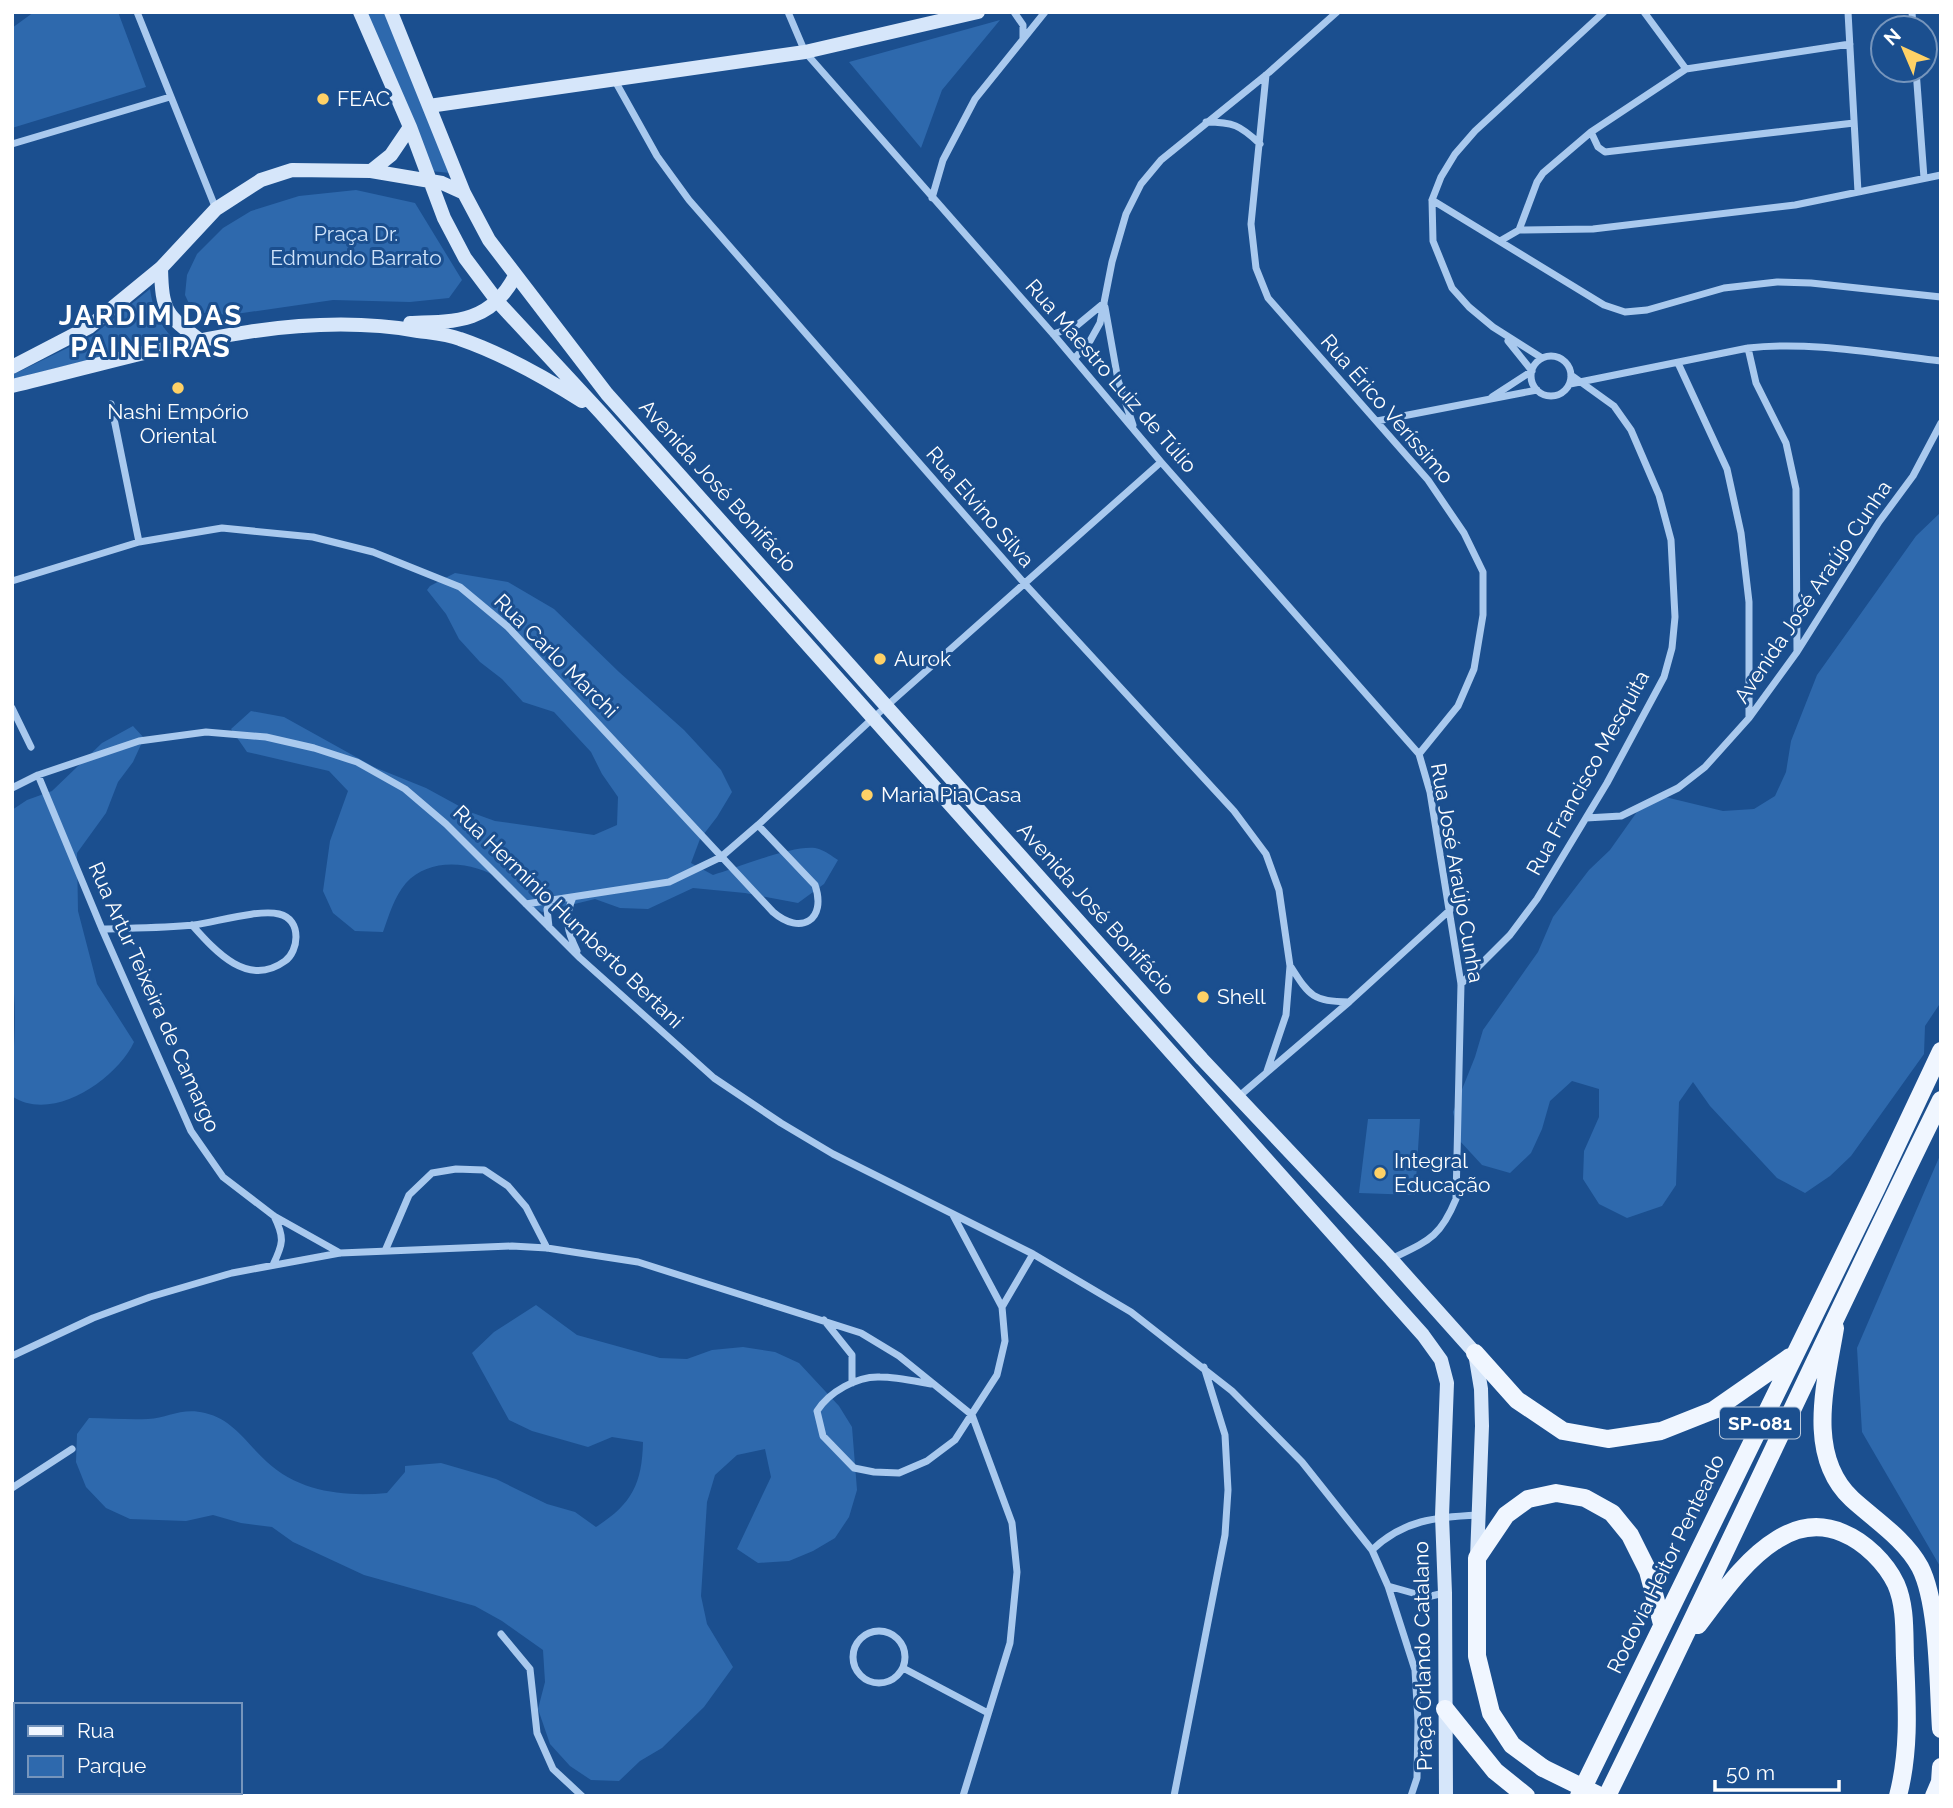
<svg xmlns="http://www.w3.org/2000/svg" width="1953" height="1808" viewBox="0 0 1953 1808" font-family="Raleway,sans-serif">
<style>
.green{fill:#2e69ad}
.lines{fill:none;stroke-linecap:round;stroke-linejoin:round}
.stream{stroke:#9cc4f0;stroke-width:5}
.street{stroke:#a9c9ee;stroke-width:7}
.secondary{stroke:#d6e6fa;stroke-width:14}
.primary{stroke:#f0f6ff;stroke-width:18}
.primary-bridge{stroke:#f0f6ff;stroke-width:18}
.poi-dot{fill:#ffd166;stroke:#1b4f8f;stroke-width:2.5}
.labels{text-anchor:middle;stroke-width:6;stroke-linejoin:round;paint-order:stroke}
.shield{fill:#1b4f8f;stroke:#bbcadd;stroke-width:2}
.shield-label{font-size:19px;font-weight:bold;fill:#fff}
.poi-label{font-size:21px;fill:#fff;stroke:#1b4f8f;text-anchor:start}
.park-label{font-size:21px;fill:#cfe3fa;stroke:#1b4f8f}
.street-label{font-size:21px;fill:#fff;stroke:#1b4f8f}
.district-label{font-size:28px;font-weight:bold;letter-spacing:2px;fill:#fff;stroke:#1b4f8f}
</style>
<rect width="100%" height="100%" fill="#1b4f8f"/>
<!-- green -->
<path class="green" d="M34,12H118L146,87L12,128V28Z
M363,12H386L450,173L431,171Z
M1000,20L942,90L921,148L849,62Z
M356,190L415,203L462,280L449,298L410,302L333,300L229,315L193,312L185,295L187,275L197,254L223,228L251,211L299,196Z
M150,289C153,310 159,323 173,339L12,379V375L92,336Z
M1941,512V1002L1925,1026L1924,1054L1851,1156L1830,1176L1805,1193L1777,1178L1710,1106L1693,1082L1679,1102L1676,1185L1662,1206L1627,1218L1599,1204L1583,1179L1584,1151L1599,1117V1089L1572,1081L1550,1101L1542,1129L1531,1153L1510,1173L1482,1165L1459,1140L1453,1112L1475,1057L1483,1030L1538,952L1553,917L1589,870L1610,850L1639,809L1661,796L1723,811L1754,809L1775,796L1786,772L1791,741L1817,675L1916,536Z
M455,573L508,582L554,609L619,672L684,730L721,770L732,792L717,817L700,839L691,863L713,875C734,869 799,842 819,849C825,851 832,856 838,860L824,884L798,903L745,893L693,888L648,909L620,908L595,899L542,912C534,907 525,904 519,898C512,892 507,884 500,879C473,861 429,857 406,883C394,897 389,915 383,932L355,931L333,913L323,891L330,841L348,791L329,771L247,752L231,729L251,711L284,717L374,767L426,788L470,812L495,821L594,835L617,825L618,797L602,774L591,752L554,712L523,702L502,679L480,662L459,639L446,614L427,590L430,586Z
M133,726L144,738L133,762L118,782L106,813L77,853L78,911L97,984L134,1042C117,1079 52,1124 12,1096C12,1061 17,1028 14,994L12,992V810L27,800L52,791L102,743Z
M1368,1119H1420L1415,1195L1359,1193Z
M1941,1153V1568L1862,1432L1857,1348Z
M536,1305L577,1335L660,1358L687,1359L712,1350L743,1347L775,1352L799,1363L839,1406L852,1427L857,1490L849,1517L835,1538L813,1551L789,1561L758,1563L737,1549L771,1477L765,1449L737,1455L715,1475L707,1502L701,1596L707,1624L733,1667L704,1707L662,1748L640,1761L619,1781L591,1780L570,1766L550,1744L538,1709L545,1682L543,1650L502,1621L475,1606L364,1575L293,1542L272,1527L241,1523L213,1515L186,1521L130,1519L106,1508L86,1487L76,1462L77,1434L89,1418C108,1418 128,1420 148,1419C168,1418 182,1407 205,1413C234,1420 246,1443 267,1462C299,1492 345,1497 387,1493L405,1472V1466L441,1463L496,1479L547,1504L575,1512L596,1527C632,1504 642,1484 643,1442L612,1437L588,1447L532,1431L509,1420L472,1353L494,1332Z"/>
<g class="lines">
<!-- stream -->
<path class="stream" d="M12,1706L16,1707
M169,1792L175,1796"/>
<!-- street -->
<path class="street" d="M137,12L216,209
M788,12L805,52L1053,334L1161,462L1419,754L1430,792L1461,984L1456,1199C1440,1238 1428,1241 1391,1259
M1014,12L1023,25V38
M1644,12L1686,69
M1848,12L1858,192
M1912,12L1913,28
M1916,70L1924,178
M1266,75L1251,224L1256,268L1268,298L1428,480L1464,533L1483,572V615L1474,669L1458,706L1419,754
M614,79L657,156L689,200L1025,584L1234,811L1266,854L1279,890L1290,966L1286,1015L1267,1071
M1206,122C1233,122 1240,125 1260,144
M1591,132L1598,147L1605,152L1854,123
M12,144L170,97
M932,198L943,160L975,99L1045,12
M1432,200L1604,305L1625,312L1647,310L1724,288L1777,282L1811,283L1941,297
M1519,230L1537,182L1543,173L1591,132L1686,69L1850,44
M1500,241L1519,230L1593,229L1795,205L1941,175
M1105,307L1118,380L1133,425
M1053,334L1075,327L1104,303
M1748,348L1756,383L1786,443L1796,489L1797,651
M1531 376a20 20 0 1 1 40 0a20 20 0 1 1-40 0Z
M1542,358L1493,327L1469,307L1452,288L1433,241L1432,200L1441,177L1455,154L1475,131L1604,12
M1074,359L1090,341L1100,323L1112,262L1126,214L1141,184L1161,160L1266,75L1337,12
M1678,363L1727,469L1741,533L1749,602V717
M1570,384L1748,348C1812,341 1877,354 1941,361
M1492,397L1532,371L1508,341
M111,404L139,542
M1377,421L1537,390
M12,581L139,542L222,528L313,537L373,552L460,587L508,627L773,912C801,936 827,920 815,885L758,825
M12,708L31,747
M38,775L102,929L191,1131L223,1177L274,1216L340,1253
M12,788L38,775L139,741L206,732L266,737L314,748L357,762L405,789L446,824L580,958L714,1078L781,1123L833,1154L1033,1254L1131,1312L1232,1391L1302,1462L1372,1550L1388,1586L1415,1670L1418,1721L1417,1778L1411,1796
M1586,818L1621,816L1678,788L1705,767L1749,718L1797,652L1879,522L1913,476L1941,423
M573,897C564,918 567,931 577,951
M526,904L669,882L721,857L758,825L872,719L1161,462
M549,927L547,909L551,901
M102,929C133,928 163,928 194,925C216,922 259,909 279,914C291,917 296,926 296,937C296,946 292,956 285,961C248,988 216,952 192,925
M1291,967C1310,997 1313,1001 1349,1002
M1461,984L1510,935L1537,899L1607,783L1664,677L1672,648L1675,617L1671,540L1659,495L1631,430L1614,406L1571,375
M1237,1098L1349,1002L1451,909
M385,1251L409,1195L432,1173L456,1169L484,1170L508,1186L526,1207L547,1248
M273,1265C283,1244 285,1238 274,1216
M1002,1307L1033,1254
M824,1320L852,1355V1383
M12,1356L93,1318L150,1297L232,1273L340,1253L512,1246L547,1248L638,1262L861,1333L899,1356L972,1415L1012,1523L1017,1572L1010,1643L963,1796
M931,1384C914,1381 896,1377 880,1377C857,1376 829,1392 817,1411L823,1436L854,1468L874,1472L899,1473L927,1461L955,1440L997,1375L1005,1341L1002,1307L953,1215
M12,1488L72,1449
M1372,1550C1403,1520 1436,1517 1478,1515
M1388,1586L1427,1597L1444,1593
M853 1657a26 26 0 1 1 52 0a26 26 0 1 1-52 0Z
M501,1634L530,1669L537,1733L553,1769L582,1796
M903,1668L988,1713
M12,1744L16,1746
M1174,1796L1225,1535L1228,1490L1225,1435L1204,1367"/>
<!-- secondary -->
<path class="secondary" d="M360,12L410,127L444,218L465,258L498,302L601,413L1423,1335L1441,1360L1447,1383L1442,1516L1445,1593L1446,1796
M391,12L464,193L489,240L607,394L1202,1059L1391,1259L1475,1353L1481,1389L1482,1426L1477,1558
M429,106L805,52L978,12
M371,171L391,155L410,127
M161,268C162,312 166,315 201,341
M410,323C457,322 491,322 515,276
M12,367L89,327L161,268L216,209L261,180L292,170L371,171L442,183L464,193
M12,386C143,355 282,307 418,331C432,333 447,334 460,339C504,354 544,377 582,401"/>
<!-- primary -->
<path class="primary" d="M1835,1328C1826,1383 1805,1455 1852,1499C1875,1520 1905,1539 1920,1567C1939,1604 1938,1685 1941,1729
M1475,1353L1517,1400L1563,1431L1608,1439L1661,1431L1714,1410L1790,1357
M1698,1625C1721,1595 1745,1559 1778,1539C1799,1526 1820,1523 1843,1533C1865,1542 1886,1563 1896,1584C1906,1607 1904,1633 1905,1658C1907,1705 1910,1750 1898,1796
M1445,1709L1495,1771L1526,1796
M1543,1768L1512,1745L1491,1713L1477,1656V1558L1506,1515L1528,1499L1556,1493L1585,1498L1612,1513L1630,1535L1648,1571L1662,1624
M1579,1796L1876,1189L1941,1051
M1607,1796C1721,1565 1827,1331 1941,1100
M1934,1796L1940,1782L1941,1767"/>
<!-- primary-bridge -->
<path class="primary-bridge" d="M1543,1768L1600,1796"/>
</g>
<!-- markers -->
<g class="poi-dot">
<circle cx="323" cy="99" r="7"/>
<circle cx="178" cy="388" r="7"/>
<circle cx="880" cy="659" r="7"/>
<circle cx="867" cy="795" r="7"/>
<circle cx="1203" cy="997" r="7"/>
<circle cx="1380" cy="1173" r="7"/>
</g>
<g class="labels">
<!-- shield labels -->
<rect class="shield" x="1720" y="1407.5" width="80" height="31" rx="5"/>
<g class="shield-label">
<text x="1760" y="1430">SP-081</text>
</g>
<!-- poi labels -->
<g class="poi-label">
<text x="337" y="106">FEAC</text>
<text x="178" y="419" text-anchor="middle">Nashi Empório<tspan x="178" dy="24">Oriental</tspan></text>
<text x="894" y="666">Aurok</text>
<text x="881" y="802">Maria Pia Casa</text>
<text x="1217" y="1004">Shell</text>
<text x="1394" y="1168">Integral<tspan x="1394" dy="24">Educação</tspan></text>
</g>
<!-- park labels -->
<g class="park-label">
<text x="356" y="241">Praça Dr.<tspan x="356" dy="24">Edmundo Barrato</tspan></text>
</g>
<!-- street labels -->
<g class="street-label">
<text transform="translate(1111 376) rotate(49)" y="7">Rua Maestro Luiz de Túlio</text>
<text transform="translate(1387 409) rotate(49)" y="7">Rua Érico Veríssimo</text>
<text transform="translate(718 486) rotate(48)" y="7">Avenida José Bonifácio</text>
<text transform="translate(980 507) rotate(49)" y="7">Rua Elvino Silva</text>
<text transform="translate(1813 592) rotate(-56)" y="7">Avenida José Araújo Cunha</text>
<text transform="translate(556 656) rotate(45)" y="7">Rua Carlo Marchi</text>
<text transform="translate(1588 773) rotate(-61)" y="7">Rua Francisco Mesquita</text>
<text transform="translate(1457 873) rotate(80)" y="7">Rua José Araújo Cunha</text>
<text transform="translate(1096 909) rotate(48)" y="7">Avenida José Bonifácio</text>
<text transform="translate(568 917) rotate(44)" y="7">Rua Hermínio Humberto Bertani</text>
<text transform="translate(154 997) rotate(66)" y="7">Rua Artur Teixeira de Camargo</text>
<text transform="translate(1666 1564) rotate(-64)" y="7">Rodovia Heitor Penteado</text>
<text transform="translate(1423 1656) rotate(-91)" y="7">Praça Orlando Catalano</text>
</g>
<!-- district labels -->
<g class="district-label">
<text x="151" y="325">JARDIM DAS<tspan x="151" dy="32">PAINEIRAS</tspan></text>
</g>
</g>
<!-- border -->
<rect width="1953" height="1808" fill="none" stroke="#ffffff" stroke-width="28"/>
<!-- legend -->
<rect x="14" y="1703" width="228" height="91" fill="#1b4f8f" stroke="#7695bc" stroke-width="2"/>
<rect x="28" y="1726" width="35" height="10" fill="#f0f6ff" stroke="#7695bc" stroke-width="2"/>
<text x="77" y="1738" font-size="21" fill="#ffffff">Rua</text>
<rect x="28" y="1756" width="35" height="21" fill="#2e69ad" stroke="#7695bc" stroke-width="2"/>
<text x="77" y="1773" font-size="21" fill="#ffffff">Parque</text>
<!-- north arrow -->
<g transform="translate(1904 49) rotate(316)"><circle r="33" fill="#1b4f8f" stroke="#7695bc" stroke-width="2"/>
<path d="M0-5L12 26L0 18L-12 26Z" fill="#ffd166"/>
<text y="-10" font-size="19" font-weight="bold" text-anchor="middle" fill="#ffffff">N</text>
</g>
<!-- scale -->
<path d="M1715 1780v10h124v-10" fill="none" stroke="#ffffff" stroke-width="3.5"/>
<text x="1726" y="1780" font-size="21" fill="#ffffff" stroke="#1b4f8f" stroke-width="5" paint-order="stroke">50 m</text>
</svg>
